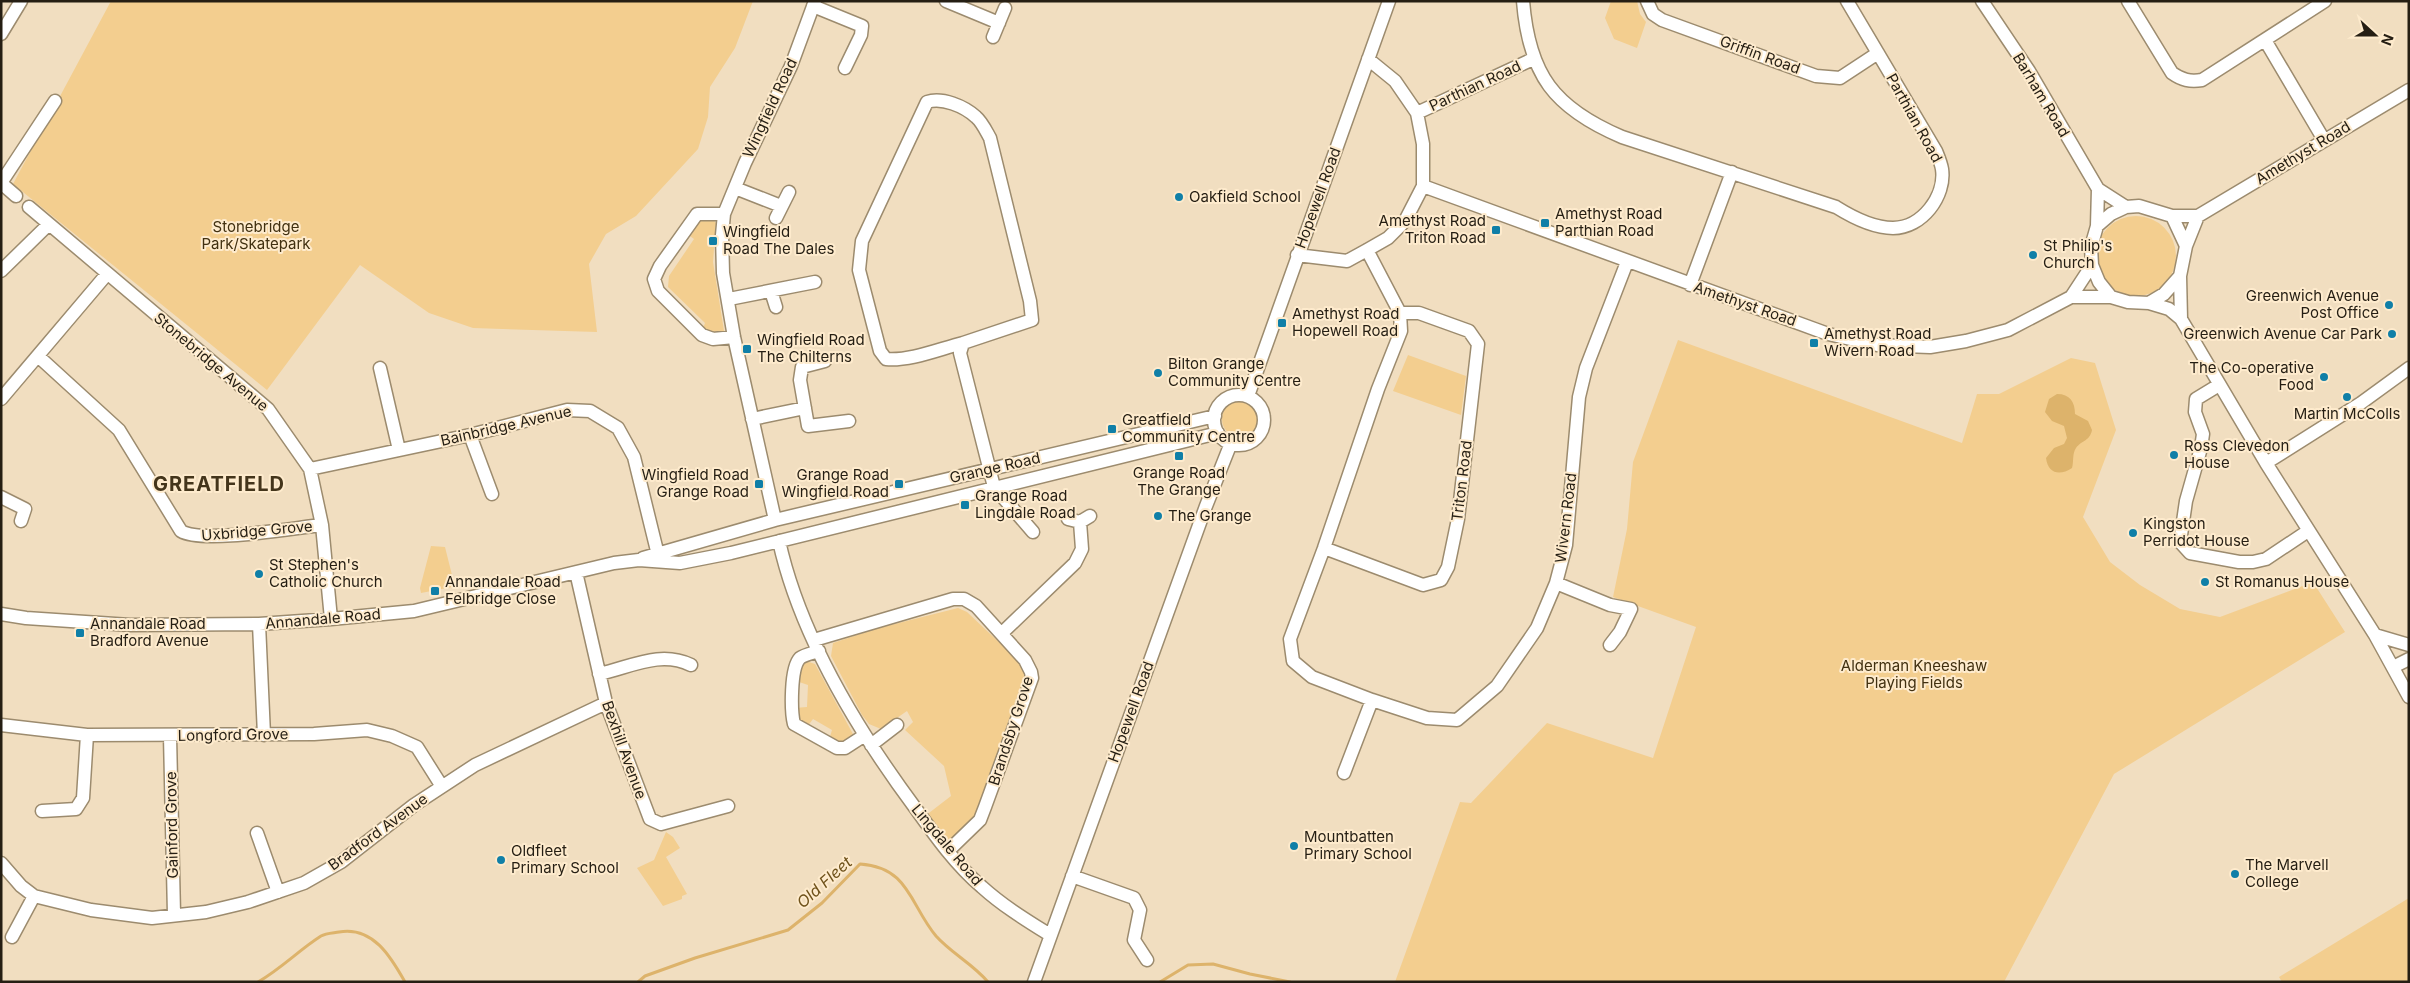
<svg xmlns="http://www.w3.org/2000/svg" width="2410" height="983" viewBox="0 0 2410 983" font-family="Inter,sans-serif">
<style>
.green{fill:#f3ce8f}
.water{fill:#ddb36b}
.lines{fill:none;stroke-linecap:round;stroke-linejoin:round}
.stream{stroke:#ddb36b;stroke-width:3}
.minor-casing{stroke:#9c8b6e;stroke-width:15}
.minor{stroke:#fff;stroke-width:12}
.poi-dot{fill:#107fa7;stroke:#feebcd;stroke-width:2}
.labels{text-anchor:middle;stroke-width:4;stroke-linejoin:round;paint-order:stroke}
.street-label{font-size:15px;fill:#251e13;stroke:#feebcd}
.poi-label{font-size:15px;fill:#251e13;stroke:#feebcd;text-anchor:start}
.park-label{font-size:15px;fill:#413010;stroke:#feebcd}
.water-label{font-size:16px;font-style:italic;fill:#6f521b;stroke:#feebcd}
.district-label{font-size:20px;font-weight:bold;letter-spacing:1px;fill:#44351b;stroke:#feebcd}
</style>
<rect width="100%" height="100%" fill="#f1dec0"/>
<!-- green -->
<path class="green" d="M111,1H753L735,48L710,87L708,117L698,149L636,216L606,234L589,264L597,332L473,328L429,313L360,265L267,390L13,184Z
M1611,1H1637L1640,14L1646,22L1637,48L1614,39L1605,18Z
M2096 256a40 40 0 1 1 80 0a40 40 0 1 1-80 0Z
M705,218L713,219L716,223L713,262L724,331L723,333L712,335L702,331L705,323L668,287L669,276L694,239L687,234L696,221Z
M1678,340L1962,443L1977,394H1999L2071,358L2095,363L2116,430L2083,517L2110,562L2140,585L2180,609L2220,617L2313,582L2345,632L2114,774L2004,982H1395L1460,802L1471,803L1547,723L1653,758L1696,627L1613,597L1627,529L1633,462Z
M1408,355L1466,376L1461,415L1393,391Z
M1222 419a18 18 0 1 1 36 0a18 18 0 1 1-36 0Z
M431,546L445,547L454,583L452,587L421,593L420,588Z
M958,608L967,612L1021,663L1026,679L977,819L949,848L925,816L951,796L944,766L905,730L913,722L907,711L881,729L869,724L862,715L831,656L833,643L875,629Z
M806,661L815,664L854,736L846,744L829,740L832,730L813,719L807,727H803L794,708L807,707L808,685L796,681L802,663Z
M666,832L673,837L680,848L666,857L687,894L682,896V899L663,906L637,868L654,860Z
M2409,898V982H2282L2279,977Z"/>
<!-- water -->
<path class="water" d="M2057,394C2070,394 2075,402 2075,414L2088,421L2092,430C2090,441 2082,440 2076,448C2072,454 2074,461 2072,468C2060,476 2048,474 2046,458L2054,448L2064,444L2067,438L2064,426L2052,421L2045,412L2049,399Z"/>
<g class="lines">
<!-- stream -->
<path class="stream" d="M258,982C282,968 299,950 321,936C326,933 334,933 339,932C373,926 391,957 405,982
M638,982L645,976L695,958L788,930L822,903L860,864C909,867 910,905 936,936C951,953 973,964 988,982
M1160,982L1188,965L1213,964L1250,974L1290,982"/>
<!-- minor casing -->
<g class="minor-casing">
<path id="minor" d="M946,1L999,23
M1523,1C1529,75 1554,108 1622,137L1836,207C1852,217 1874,228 1893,228C1922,228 1946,196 1942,169C1941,163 1938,156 1936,151L1847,1
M1647,1L1653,14L1662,20L1816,76L1840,78L1878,53
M1982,1L2029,71L2098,189L2126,207
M2128,1L2172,73C2182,80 2190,82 2202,80L2325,1
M813,6L862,26L861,35L845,68
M1,34L21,1
M993,37L1005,8
M2265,40L2324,140
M1417,113L1533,59
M1,183L55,101
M1,183L16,196
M1423,186L1828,334L1877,345L1930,347L1966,341L2008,330L2071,297H2111
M735,188L781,206
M29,207L268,409L310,469L322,525L331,619
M724,214H697L660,266L654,279L658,291L702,335L713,339L734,337
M2172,216L2186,246L2180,276L2164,294L2149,303L2128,302L2111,297L2099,282L2092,265L2091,247L2097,226L2111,214L2126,207L2139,206L2172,216H2198L2409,90
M776,218L789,192
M2097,226L2098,189
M2186,246L2198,216
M1367,250L1400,313L1401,331L1378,389L1324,548L1290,639L1293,661L1312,677L1372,700L1427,718L1457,720L1497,686L1537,628L1556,583L1566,545L1579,397L1586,368L1627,262
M1297,255L1347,261L1367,250L1388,238L1405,221L1423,186V144L1417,113L1395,81L1368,59
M1,271L49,224
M2180,276L2181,319
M1690,285L1732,172
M771,291L776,307
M2071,297L2092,265
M729,299L815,282
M2149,303L2169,309L2181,319L2266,463L2375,635L2409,697
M963,343C939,349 911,361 886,359L880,351L859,270L862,241L927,102C942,97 964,106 976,117C982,122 986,131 990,138L1030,301L1032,320L963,343L960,353L994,487L1033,532
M39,357L119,430L181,531C202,544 293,528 322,525
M825,361L802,367L800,380L808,426L849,421
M380,368L399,450
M2219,385L2196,399L2195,412L2203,434L2201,448L2186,501L2180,542L2190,553L2239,562H2253L2266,559L2308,531
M1214 420a25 25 0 1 1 50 0a25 25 0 1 1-50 0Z
M1248,396L1389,1
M1,399L107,274
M752,419L805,408
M470,435L492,494
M2266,463L2361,403L2409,368
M310,469L470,435L567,410L590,411L618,428L634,457L659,559
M1,497L25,509L21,521
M1068,519L1080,522L1090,516
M775,520L734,337L723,273L722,235L724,214L745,163L791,66L815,1
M779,541C800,636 858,731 916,809C936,837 956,865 982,887C1003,906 1026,920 1050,935
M1324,548L1423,585L1441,580L1448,567L1458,519L1478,344L1469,331L1419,313H1400
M643,558L775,520L1215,416
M576,572L606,703L650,819L661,824L728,806
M1556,583L1610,605L1631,609L1620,632L1610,645
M1,614L26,618L130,625L259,624L331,619L414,611L614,563L639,560L680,563L731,553L1218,433
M259,624L264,735
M1002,633L1075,563L1082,549L1080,522
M2375,635L2409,645
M814,640L953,599H964L976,606L1025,660L1031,672L1032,678L985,807L980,820L948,851
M819,651C813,653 804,655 800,658C790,668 791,712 794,724L837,748H845L865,735
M2393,667L2409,659
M599,674C631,667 660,650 691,665
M1,725L87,735L314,734L367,730L392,736L417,747L441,785
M170,736L174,914
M871,745L897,725
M1344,773L1372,700
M42,811L76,809L83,798L87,735
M257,833L278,892
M1,863L21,886L34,896L91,910L152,918L206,912L248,902L304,883L341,862L414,805L475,765L606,703
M1072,876L1134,898L1140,910L1134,940L1147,960
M12,937L34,896
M1034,982L1206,506L1231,443"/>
</g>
<!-- minor -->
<use href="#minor" class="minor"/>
</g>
<!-- markers -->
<g class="poi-dot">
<circle cx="1179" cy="197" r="5"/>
<rect x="1540" y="218" width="10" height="10" rx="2.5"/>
<rect x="1491" y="225" width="10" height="10" rx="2.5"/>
<rect x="708" y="236" width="10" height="10" rx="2.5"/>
<circle cx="2033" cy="255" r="5"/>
<circle cx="2389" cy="305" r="5"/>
<rect x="1277" y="318" width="10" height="10" rx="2.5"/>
<circle cx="2392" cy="334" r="5"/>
<rect x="1809" y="338" width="10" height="10" rx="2.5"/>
<rect x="742" y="344" width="10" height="10" rx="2.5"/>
<circle cx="1158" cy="373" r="5"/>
<circle cx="2324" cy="377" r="5"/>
<circle cx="2347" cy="397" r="5"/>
<rect x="1107" y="424" width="10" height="10" rx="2.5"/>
<circle cx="2174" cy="455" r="5"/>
<rect x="1174" y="451" width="10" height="10" rx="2.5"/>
<rect x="754" y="479" width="10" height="10" rx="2.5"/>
<rect x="894" y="479" width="10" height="10" rx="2.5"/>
<rect x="960" y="500" width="10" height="10" rx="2.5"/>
<circle cx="1158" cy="516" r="5"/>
<circle cx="2133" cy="533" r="5"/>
<circle cx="259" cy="574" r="5"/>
<circle cx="2205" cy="582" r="5"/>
<rect x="430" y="586" width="10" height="10" rx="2.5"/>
<rect x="75" y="628" width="10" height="10" rx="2.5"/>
<circle cx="1294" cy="846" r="5"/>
<circle cx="501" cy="860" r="5"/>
<circle cx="2235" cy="874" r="5"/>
</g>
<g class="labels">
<!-- street labels -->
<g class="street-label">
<text transform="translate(1760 55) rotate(20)" y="5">Griffin Road</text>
<text transform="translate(1475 86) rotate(-25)" y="5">Parthian Road</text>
<text transform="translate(2041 95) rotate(59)" y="5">Barham Road</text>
<text transform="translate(770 108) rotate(-65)" y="5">Wingfield Road</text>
<text transform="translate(1914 118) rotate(61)" y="5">Parthian Road</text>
<text transform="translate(2303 153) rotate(-31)" y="5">Amethyst Road</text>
<text transform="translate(1318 198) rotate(-70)" y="5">Hopewell Road</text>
<text transform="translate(1745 304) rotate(19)" y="5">Amethyst Road</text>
<text transform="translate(211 362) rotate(40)" y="5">Stonebridge Avenue</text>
<text transform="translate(506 426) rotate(-13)" y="5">Bainbridge Avenue</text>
<text transform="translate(995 468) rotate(-13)" y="5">Grange Road</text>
<text transform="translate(1462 481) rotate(-83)" y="5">Triton Road</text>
<text transform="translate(1566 518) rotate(-83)" y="5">Wivern Road</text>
<text transform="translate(257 531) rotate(-5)" y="5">Uxbridge Grove</text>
<text transform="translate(323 619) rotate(-5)" y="5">Annandale Road</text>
<text transform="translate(1131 712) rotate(-70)" y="5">Hopewell Road</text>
<text transform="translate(1011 731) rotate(-72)" y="5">Brandsby Grove</text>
<text transform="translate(233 735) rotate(-1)" y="5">Longford Grove</text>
<text transform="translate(624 750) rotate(70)" y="5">Bexhill Avenue</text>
<text transform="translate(172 825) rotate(-91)" y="5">Gainford Grove</text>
<text transform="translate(378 832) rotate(-36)" y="5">Bradford Avenue</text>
<text transform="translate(947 845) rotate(50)" y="5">Lingdale Road</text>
</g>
<!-- poi labels -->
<g class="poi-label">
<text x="1189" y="202">Oakfield School</text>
<text x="1555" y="219">Amethyst Road<tspan x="1555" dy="17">Parthian Road</tspan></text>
<text x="1486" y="226" text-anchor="end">Amethyst Road<tspan x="1486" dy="17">Triton Road</tspan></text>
<text x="723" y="237">Wingfield<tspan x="723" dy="17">Road The Dales</tspan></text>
<text x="2043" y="251">St Philip's<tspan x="2043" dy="17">Church</tspan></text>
<text x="2379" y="301" text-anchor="end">Greenwich Avenue<tspan x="2379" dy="17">Post Office</tspan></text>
<text x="1292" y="319">Amethyst Road<tspan x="1292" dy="17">Hopewell Road</tspan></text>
<text x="1824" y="339">Amethyst Road<tspan x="1824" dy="17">Wivern Road</tspan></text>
<text x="2382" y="339" text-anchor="end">Greenwich Avenue Car Park</text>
<text x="757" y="345">Wingfield Road<tspan x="757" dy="17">The Chilterns</tspan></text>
<text x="1168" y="369">Bilton Grange<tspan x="1168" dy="17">Community Centre</tspan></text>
<text x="2314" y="373" text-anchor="end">The Co-operative<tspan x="2314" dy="17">Food</tspan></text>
<text x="2347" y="419" text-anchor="middle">Martin McColls</text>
<text x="1122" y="425">Greatfield<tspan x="1122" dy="17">Community Centre</tspan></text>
<text x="2184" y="451">Ross Clevedon<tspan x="2184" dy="17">House</tspan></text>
<text x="1179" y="478" text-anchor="middle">Grange Road<tspan x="1179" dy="17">The Grange</tspan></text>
<text x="749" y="480" text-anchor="end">Wingfield Road<tspan x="749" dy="17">Grange Road</tspan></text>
<text x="889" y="480" text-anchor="end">Grange Road<tspan x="889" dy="17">Wingfield Road</tspan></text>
<text x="975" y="501">Grange Road<tspan x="975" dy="17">Lingdale Road</tspan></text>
<text x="1168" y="521">The Grange</text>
<text x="2143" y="529">Kingston<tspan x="2143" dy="17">Perridot House</tspan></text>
<text x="269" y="570">St Stephen's<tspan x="269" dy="17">Catholic Church</tspan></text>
<text x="445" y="587">Annandale Road<tspan x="445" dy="17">Felbridge Close</tspan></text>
<text x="2215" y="587">St Romanus House</text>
<text x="90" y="629">Annandale Road<tspan x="90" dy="17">Bradford Avenue</tspan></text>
<text x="1304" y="842">Mountbatten<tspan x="1304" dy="17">Primary School</tspan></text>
<text x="511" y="856">Oldfleet<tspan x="511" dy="17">Primary School</tspan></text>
<text x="2245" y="870">The Marvell<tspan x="2245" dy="17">College</tspan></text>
</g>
<!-- park labels -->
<g class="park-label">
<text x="256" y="232">Stonebridge<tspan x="256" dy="17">Park/Skatepark</tspan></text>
<text x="1914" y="671">Alderman Kneeshaw<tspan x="1914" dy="17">Playing Fields</tspan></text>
</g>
<!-- water labels -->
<g class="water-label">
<text transform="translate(824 882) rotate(-42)" y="6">Old Fleet</text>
</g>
<!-- district labels -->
<g class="district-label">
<text x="219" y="491">GREATFIELD</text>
</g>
</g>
<!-- border -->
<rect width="2410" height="983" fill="none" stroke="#251e13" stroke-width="5"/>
<!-- north arrow -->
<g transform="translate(2375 35) rotate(111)" stroke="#feebcd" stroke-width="4" paint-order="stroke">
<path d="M0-4L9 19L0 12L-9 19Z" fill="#251e13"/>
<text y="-8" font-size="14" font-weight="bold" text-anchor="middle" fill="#251e13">N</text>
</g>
</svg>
